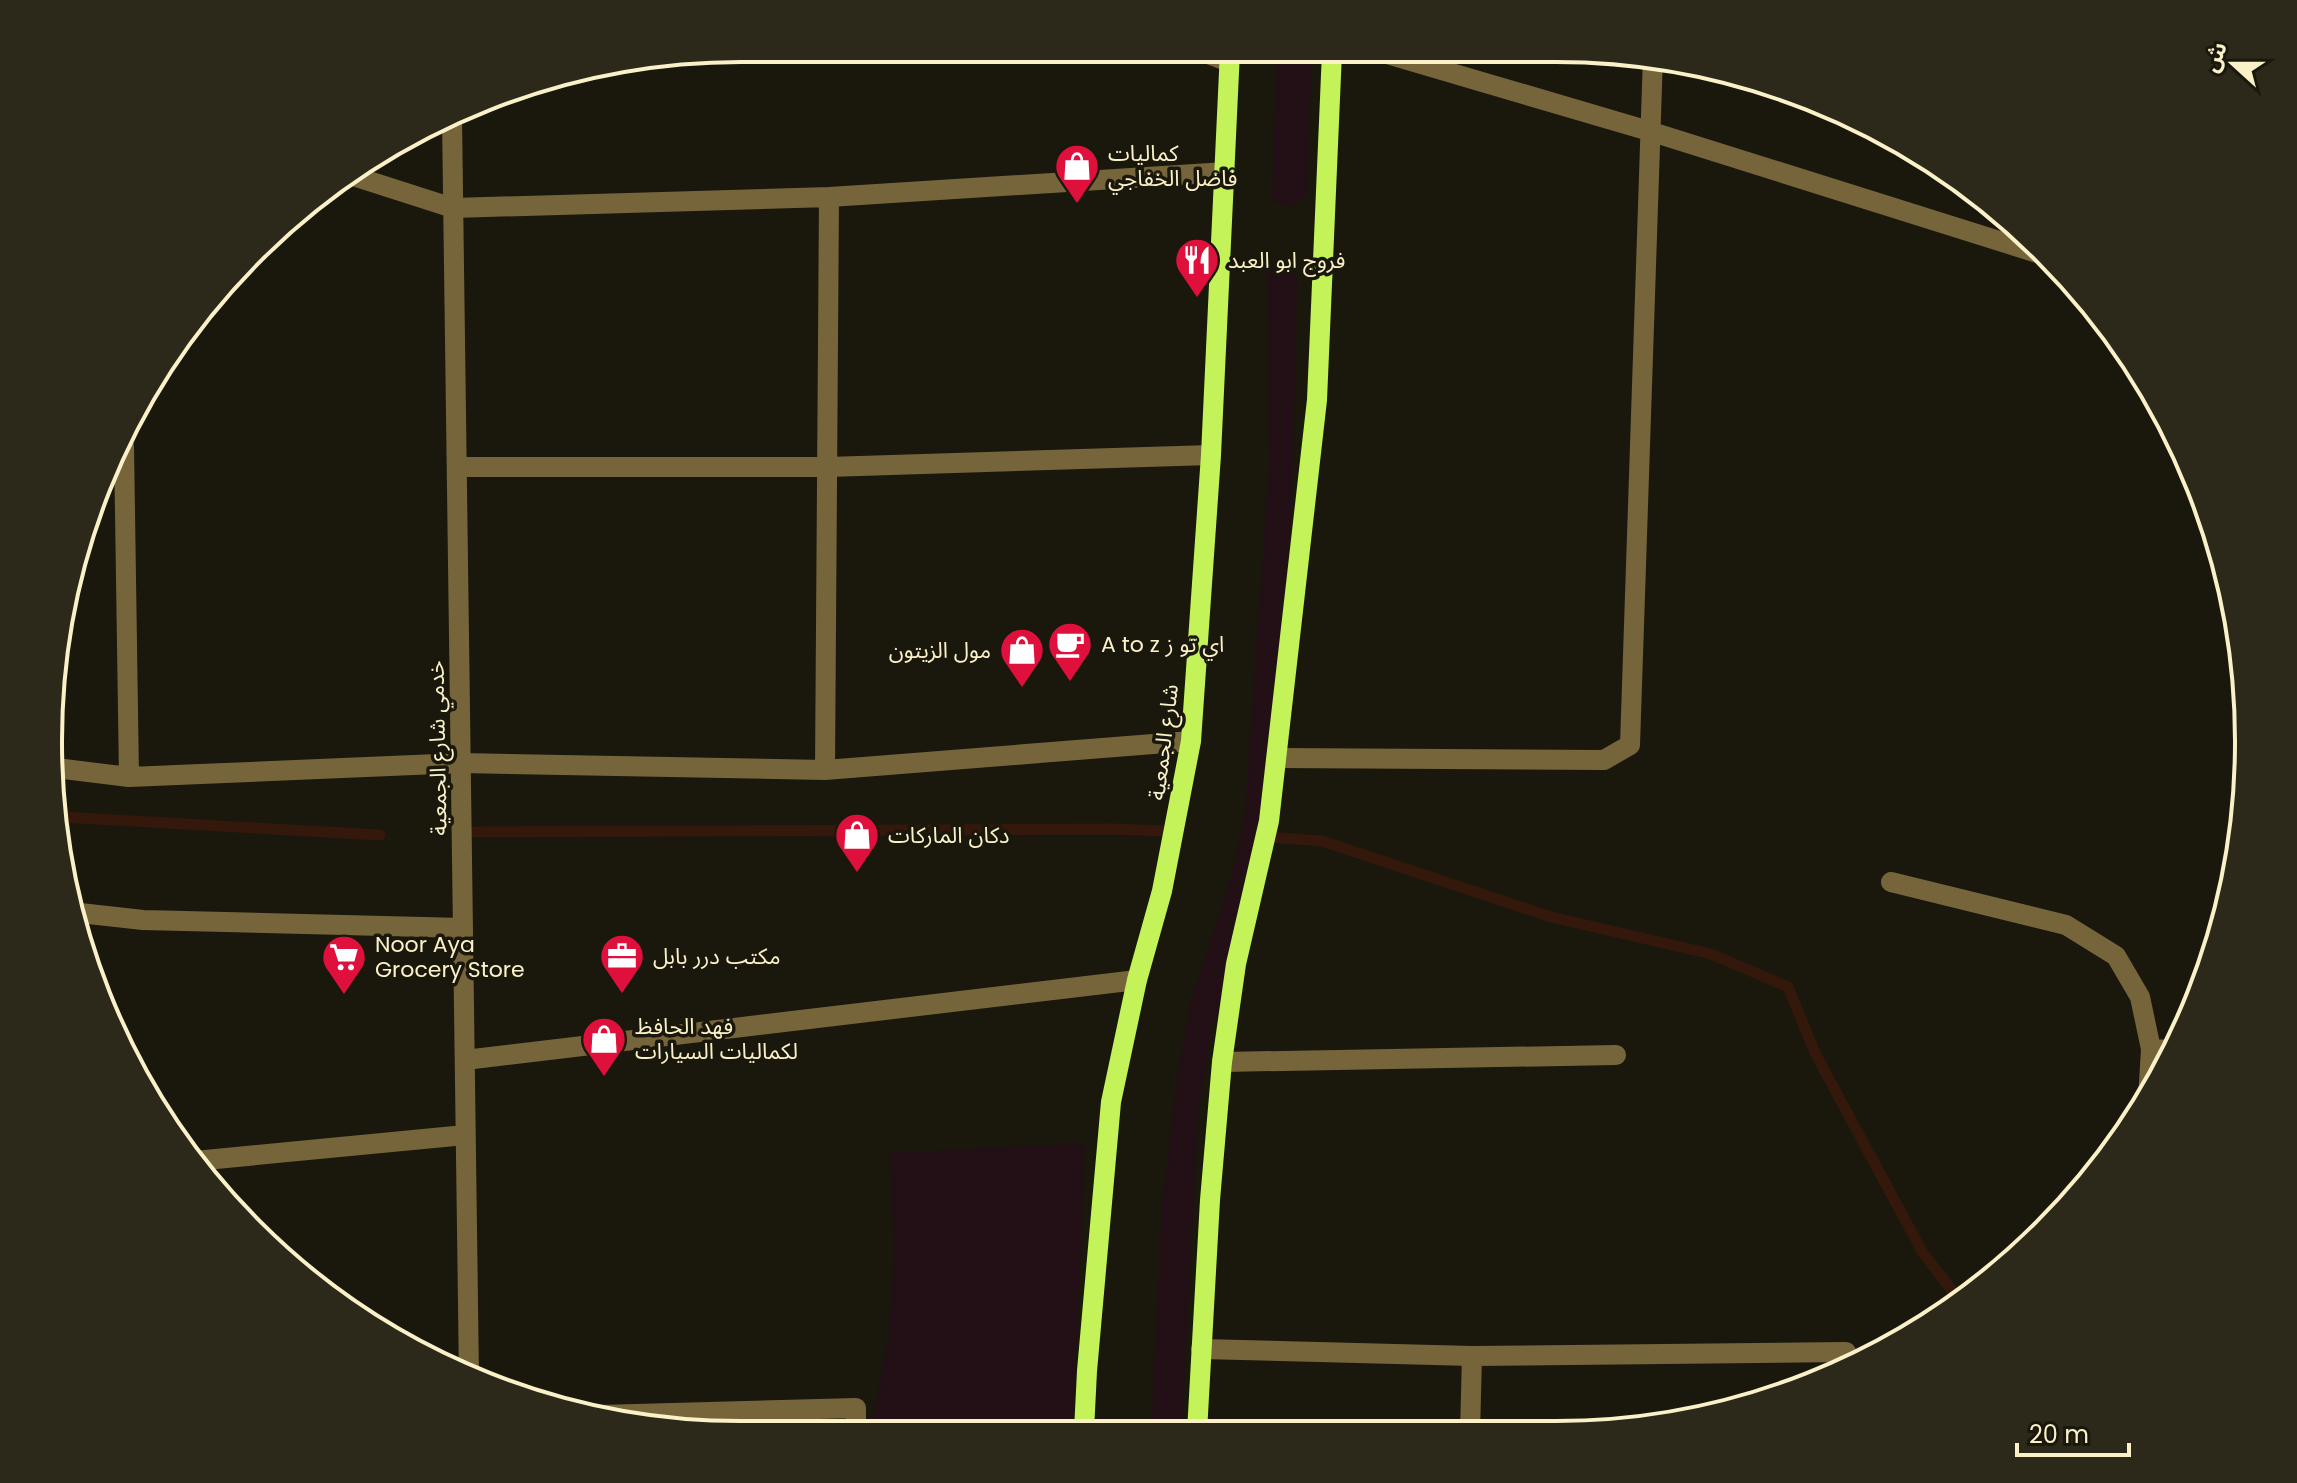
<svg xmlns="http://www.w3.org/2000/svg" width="2297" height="1483" viewBox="0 0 2297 1483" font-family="Poppins,'Noto Sans Arabic',sans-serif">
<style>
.green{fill:#230f16}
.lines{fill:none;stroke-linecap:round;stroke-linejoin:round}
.stream{stroke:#34180b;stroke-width:11}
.minor{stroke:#76653a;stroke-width:20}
.major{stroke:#c3f358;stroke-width:20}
.labels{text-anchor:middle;stroke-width:7;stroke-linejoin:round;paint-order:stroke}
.poi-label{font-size:22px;fill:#fbf1c9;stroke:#1a180c;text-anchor:start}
.street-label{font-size:22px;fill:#fbf1c9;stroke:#1a180c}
.rim{fill:none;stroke:#fbf1c9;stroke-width:4}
</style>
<rect width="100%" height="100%" fill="#1a180c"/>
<!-- green -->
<path class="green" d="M1277,52H1312L1307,196L1291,207L1272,200Z
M1280,259L1291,263L1297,279L1292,507L1276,733L1229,977L1211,1034L1198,1112L1182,1432L1151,1431L1162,1205L1177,1078L1190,1004L1232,874L1245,812L1269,468L1268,271Z
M1085,1143L1073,1431L870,1430L889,1337L894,1254L890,1153Z"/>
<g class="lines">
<!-- stream -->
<path class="stream" d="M61,817L380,835
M474,832L1111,829L1169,831
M1267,837L1322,841L1551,917L1711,954L1788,987L1816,1055L1923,1253L1961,1302"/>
<!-- minor -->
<path class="minor" d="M1200,51L1229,62
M1380,52L1649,131L2047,256
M452,118L469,1378
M347,174L453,208L829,197L1226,172
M124,446L129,777
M457,467H828L1211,455
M1278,758L1604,760L1630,745L1653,56
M56,768L129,777L461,763L825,770L1191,741
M825,770L829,197
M1891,882L2066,925L2116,956L2140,997L2151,1049L2148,1099
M71,912L143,920L463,928
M2151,1049L2173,1050
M465,1060L1137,980
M1222,1062L1616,1055
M195,1161L465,1135
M1201,1349L1472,1356L1846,1352
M599,1415L856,1408V1430
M1470,1433L1472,1356"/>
<!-- major -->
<path class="major" d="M1084,1431L1087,1371L1111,1102L1137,980L1162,891L1191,741L1211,455L1230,51
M1197,1432L1210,1200L1222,1062L1236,964L1269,821L1317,400L1332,52"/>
</g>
<!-- icons -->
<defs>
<g id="shop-pin" transform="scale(2.3)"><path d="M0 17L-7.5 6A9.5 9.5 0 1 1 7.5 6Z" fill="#e0103d" stroke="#1a180c"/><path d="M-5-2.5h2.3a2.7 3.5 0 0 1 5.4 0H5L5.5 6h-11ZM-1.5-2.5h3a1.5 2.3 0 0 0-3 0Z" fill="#fff"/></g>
<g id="restaurant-pin" transform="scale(2.3)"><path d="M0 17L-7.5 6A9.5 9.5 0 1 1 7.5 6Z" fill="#e0103d" stroke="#1a180c"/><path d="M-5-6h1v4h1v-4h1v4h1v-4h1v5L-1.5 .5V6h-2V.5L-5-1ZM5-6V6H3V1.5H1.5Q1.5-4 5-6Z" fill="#fff"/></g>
<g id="cafe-pin" transform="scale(2.3)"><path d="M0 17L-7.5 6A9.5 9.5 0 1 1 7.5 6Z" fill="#e0103d" stroke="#1a180c"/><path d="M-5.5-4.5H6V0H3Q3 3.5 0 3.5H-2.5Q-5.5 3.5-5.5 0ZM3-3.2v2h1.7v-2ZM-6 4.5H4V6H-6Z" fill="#fff"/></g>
<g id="office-pin" transform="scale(2.3)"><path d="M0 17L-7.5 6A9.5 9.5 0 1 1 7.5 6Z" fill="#e0103d" stroke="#1a180c"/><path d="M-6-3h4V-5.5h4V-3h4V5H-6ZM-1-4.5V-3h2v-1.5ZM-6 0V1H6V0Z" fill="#fff"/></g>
<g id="supermarket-pin" transform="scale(2.3)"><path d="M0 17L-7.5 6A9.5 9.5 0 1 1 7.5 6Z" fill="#e0103d" stroke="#1a180c"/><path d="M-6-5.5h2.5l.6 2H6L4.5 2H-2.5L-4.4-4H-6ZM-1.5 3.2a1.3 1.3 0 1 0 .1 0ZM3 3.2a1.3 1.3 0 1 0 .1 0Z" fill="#fff"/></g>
</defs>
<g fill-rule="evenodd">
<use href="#shop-pin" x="1077" y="166"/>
<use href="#restaurant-pin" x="1197" y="260"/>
<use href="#cafe-pin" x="1070" y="644"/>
<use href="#shop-pin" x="1022" y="650"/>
<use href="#shop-pin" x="857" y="835"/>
<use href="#office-pin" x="622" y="956"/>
<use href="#supermarket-pin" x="344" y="957"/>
<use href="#shop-pin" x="604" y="1039"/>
</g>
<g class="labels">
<!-- poi labels -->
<g class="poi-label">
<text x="1108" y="161">كماليات<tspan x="1108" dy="25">فاضل الخفاجي</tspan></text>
<text x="1228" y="268">فروج ابو العبد</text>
<text x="1101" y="652">A to z اي تو ز</text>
<text x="991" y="658" text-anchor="end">مول الزيتون</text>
<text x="888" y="843">دكان الماركات</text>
<text x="375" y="952">Noor Aya<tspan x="375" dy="25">Grocery Store</tspan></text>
<text x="653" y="964">مكتب درر بابل</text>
<text x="635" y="1034">فهد الحافظ<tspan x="635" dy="25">لكماليات السيارات</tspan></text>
</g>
<!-- street labels -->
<g class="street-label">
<text transform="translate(1163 742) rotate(-83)" y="8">شارع الجمعية</text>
<text transform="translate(437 748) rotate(-91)" y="8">خدمي شارع الجمعية</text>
</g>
</g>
<!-- crop -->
<path d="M0 0H2297V1483H0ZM741 62H1556A679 679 0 0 1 2235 741V742A679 679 0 0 1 1556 1421H741A679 679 0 0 1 62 742V741A679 679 0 0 1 741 62Z" fill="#2c291b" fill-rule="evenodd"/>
<path class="rim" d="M741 62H1556A679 679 0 0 1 2235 741V742A679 679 0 0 1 1556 1421H741A679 679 0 0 1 62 742V741A679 679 0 0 1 741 62Z"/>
<!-- north arrow -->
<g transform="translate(2233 64) rotate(291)" stroke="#1a180c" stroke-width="6" paint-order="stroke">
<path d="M0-6L14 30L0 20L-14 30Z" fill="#fbf1c9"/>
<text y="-12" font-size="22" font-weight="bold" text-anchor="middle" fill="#fbf1c9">ش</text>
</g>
<!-- scale -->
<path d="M2017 1443v12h112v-12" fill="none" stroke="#fbf1c9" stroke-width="4"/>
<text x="2029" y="1443" font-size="24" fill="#fbf1c9" stroke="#1a180c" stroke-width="6" paint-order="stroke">20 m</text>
</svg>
